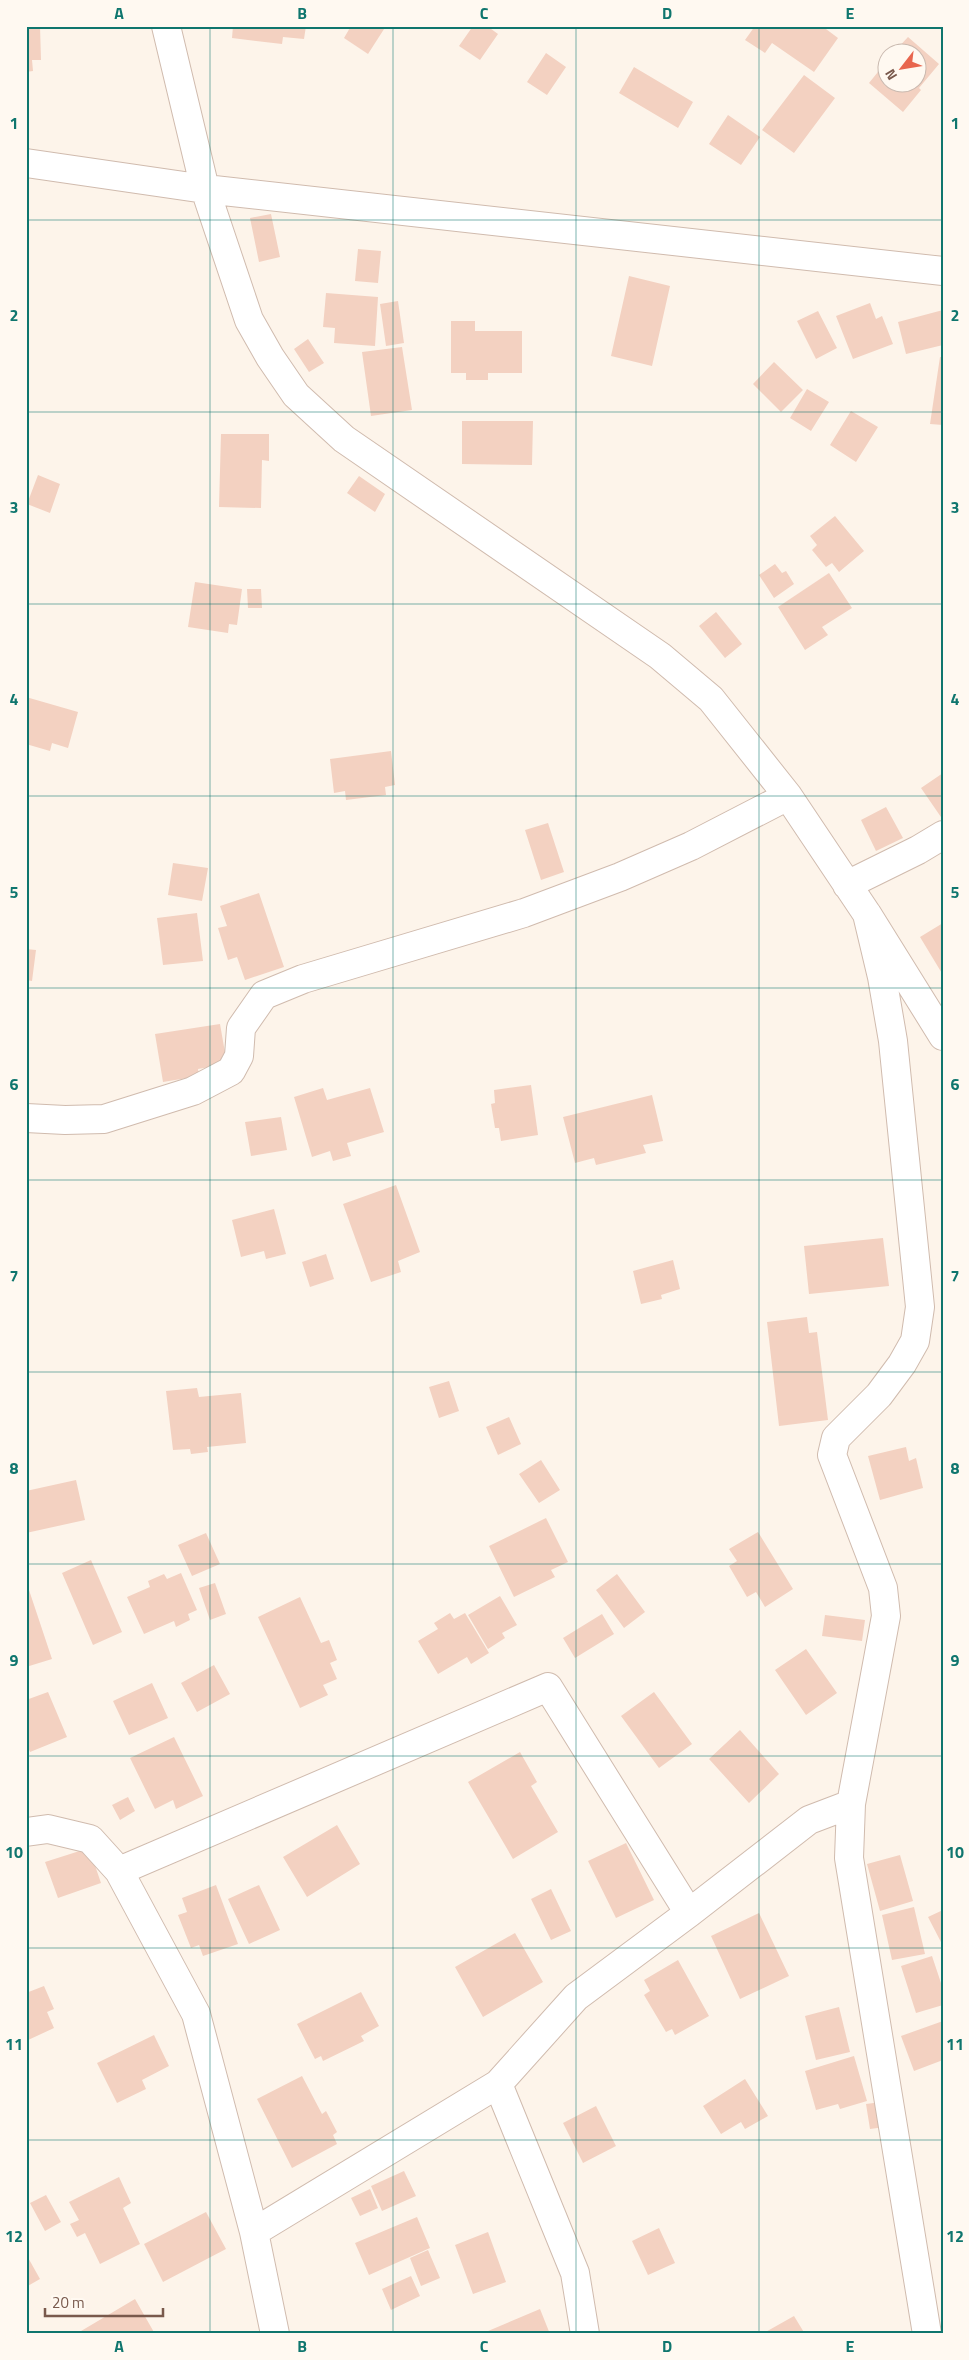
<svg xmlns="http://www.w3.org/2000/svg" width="969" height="2360" viewBox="0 0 969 2360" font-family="'Titillium Web',sans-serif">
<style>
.building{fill:#f3d1c1}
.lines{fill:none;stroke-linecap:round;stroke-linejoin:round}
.minor-casing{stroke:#d0bbae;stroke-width:30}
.minor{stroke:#fff;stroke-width:28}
.grid{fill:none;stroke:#0f766e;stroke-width:1;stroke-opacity:0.55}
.neatline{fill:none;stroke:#0f766e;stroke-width:2}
.grid-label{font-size:16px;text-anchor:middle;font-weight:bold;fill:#0f766e}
</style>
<rect width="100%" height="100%" fill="#fdf4ea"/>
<!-- building -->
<path class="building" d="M26,26H40L41,60H32L33,71L26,72Z
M233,26H306L304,39L283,37L282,44L232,38Z
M351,26H386L368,54L344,38Z
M473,26H487L498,34L480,60L459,46Z
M755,26H822L838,38L814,72L772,43L765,53L745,40Z
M908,37L939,64L919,88L921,90L903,112L869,83L886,62V82H916V52H894Z
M546,53L566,67L547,95L527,82Z
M634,67L693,102L678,128L619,93Z
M804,75L835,98L794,153L762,130Z
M728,115L760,137L741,165L709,144Z
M271,214L280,257L259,262L250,218Z
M358,249L381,251L378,283L355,281Z
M629,276L670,286L652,366L611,356Z
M326,293L378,297L375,346L334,343L335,328L323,327Z
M398,301L404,343L386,346L380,304Z
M870,303L876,319L882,316L893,344L853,359L836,316Z
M943,310V345L906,354L898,322Z
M818,311L837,348L816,359L797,321Z
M451,321H475V331H522V373H488V380H466V373H451Z
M308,339L324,363L309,372L294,349Z
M402,347L412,410L371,416L362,352Z
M940,357H943V425L930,424Z
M774,362L803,390L781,412L753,384Z
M807,389L829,402L811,431L790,418Z
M851,411L878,427L856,462L830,445Z
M462,421H533L532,465L462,464Z
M221,434H269V461L262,460L261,508L219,507Z
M38,475L60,484L50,513L27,504Z
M359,476L385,494L375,512L347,493Z
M835,516L864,551L839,572L832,563L826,567L812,550L817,545L810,536Z
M775,564L782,573L786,571L794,584L774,598L759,575Z
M829,573L852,608L822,627L828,635L805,650L778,607Z
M195,582L242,589L237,625L229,624L228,633L188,627Z
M247,589H261L262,608H248Z
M716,612L742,644L725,658L699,626Z
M26,697L78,712L68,748L52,743L50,751L26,744Z
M391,751L395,785L385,787L386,795L346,800L345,791L334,793L330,759Z
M943,773V820L921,788Z
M886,807L903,838L876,851L861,820Z
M548,823L564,872L541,880L525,830Z
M173,863L208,868L202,901L168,895Z
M259,893L284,967L245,980L237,957L228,960L218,928L227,926L220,906Z
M197,913L203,961L163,965L157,918Z
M943,923V975L920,937Z
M26,949L36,950L32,981L26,980Z
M220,1024L227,1064L198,1069L199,1076L163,1082L155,1034Z
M531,1085L538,1135L501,1141L499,1128H495L491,1104L495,1103L494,1090Z
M323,1088L327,1100L370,1088L384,1132L347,1143L351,1156L333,1161L330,1151L312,1157L294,1097Z
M652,1095L663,1141L643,1145L646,1153L596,1165L594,1158L575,1163L563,1117Z
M281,1117L287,1150L251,1156L245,1122Z
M396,1185L420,1252L398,1261L401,1272L371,1282L343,1204Z
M274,1209L286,1254L266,1259L264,1251L241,1257L232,1220Z
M883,1238L889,1286L809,1294L804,1246Z
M326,1254L334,1279L310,1287L302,1262Z
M673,1260L680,1289L661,1295L662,1299L641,1304L633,1271Z
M807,1317L809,1333L817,1332L828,1420L779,1426L767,1322Z
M449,1381L459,1411L439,1418L429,1387Z
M197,1388L199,1397L241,1393L246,1443L207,1447L208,1452L191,1454L190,1449L173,1450L166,1391Z
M509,1417L521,1444L498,1455L486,1427Z
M906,1447L909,1461L916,1458L923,1488L880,1500L868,1456Z
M541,1460L560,1490L539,1503L519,1474Z
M76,1480L85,1520L26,1533V1491Z
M546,1518L568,1562L551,1570L555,1577L514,1597L489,1546Z
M758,1532L793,1589L765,1607L756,1592L747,1597L729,1566L737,1561L729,1549Z
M206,1533L220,1564L192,1576L178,1545Z
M91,1560L122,1632L93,1645L62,1573Z
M181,1573L197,1610L188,1614L190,1620L176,1627L174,1621L144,1634L127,1597L150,1587L148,1581L164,1574L167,1579Z
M617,1574L645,1612L624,1628L596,1590Z
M26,1581L52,1659L26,1667Z
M215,1583L226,1614L210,1620L199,1588Z
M500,1596L517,1625L502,1633L505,1638L488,1649L468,1615Z
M300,1597L321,1643L329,1640L337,1660L330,1663L337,1679L323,1685L328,1695L300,1708L258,1617Z
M450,1613L454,1619L465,1613L489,1653L471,1664L467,1657L438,1674L418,1641L438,1629L434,1623Z
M602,1614L614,1634L575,1658L563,1638Z
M825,1615L865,1620L862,1641L822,1636Z
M806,1649L837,1693L806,1715L775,1670Z
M214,1665L230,1694L197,1712L181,1683Z
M152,1683L168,1718L129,1735L113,1701Z
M48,1692L67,1737L30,1752L26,1743V1700Z
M654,1692L692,1744L659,1768L621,1716Z
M740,1730L779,1774L749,1803L709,1759Z
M174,1737L203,1796L176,1809L173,1800L155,1809L130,1758Z
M520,1752L537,1782L531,1786L558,1832L513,1859L468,1782Z
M128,1797L135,1811L120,1820L112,1805Z
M337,1825L360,1864L307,1897L283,1857Z
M626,1843L654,1900L616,1918L588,1861Z
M89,1848L101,1883L58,1898L45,1862Z
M900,1855L913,1901L880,1911L867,1864Z
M216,1885L238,1944L203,1956L199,1945L191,1948L178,1915L187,1912L182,1898Z
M259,1885L280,1930L249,1944L228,1899Z
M551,1889L571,1931L551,1940L531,1899Z
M914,1907L925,1954L892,1960L882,1915Z
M943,1910V1946L928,1917Z
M759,1913L789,1976L740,1999L711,1936Z
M515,1933L543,1982L483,2017L455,1967Z
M932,1956L943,1989V2005L916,2013L901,1966Z
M678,1960L709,2016L675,2035L672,2029L666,2032L644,1995L650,1991L644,1980Z
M44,1986L54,2009L47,2012L54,2028L26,2041V1993Z
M361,1992L379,2026L361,2036L364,2041L323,2061L321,2056L315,2059L297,2024Z
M839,2007L850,2052L816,2060L805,2016Z
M943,2021V2060L914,2071L901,2036Z
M154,2035L169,2066L142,2080L146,2089L117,2103L97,2063Z
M854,2056L867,2101L840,2109L838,2104L816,2110L805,2071Z
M302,2076L322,2114L326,2111L337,2132L333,2135L337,2144L292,2168L257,2099Z
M745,2079L768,2116L745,2129L741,2122L721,2134L703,2106Z
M881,2102L885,2127L870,2129L866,2104Z
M596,2106L616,2146L583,2163L563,2123Z
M404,2171L416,2196L382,2211L371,2186Z
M119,2177L131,2203L123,2208L140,2244L100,2264L85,2233L77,2237L70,2224L79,2220L69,2202Z
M370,2189L378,2208L360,2216L351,2198Z
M46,2195L61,2222L45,2231L30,2203Z
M206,2212L226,2249L163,2282L144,2244Z
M417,2217L430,2248L369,2275L355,2243Z
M659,2228L675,2263L648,2275L632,2241Z
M488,2232L506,2282L473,2294L455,2245Z
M428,2250L440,2278L421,2286L410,2258Z
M26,2254L40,2279L26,2287Z
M411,2276L420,2296L391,2310L382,2289Z
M135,2299L155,2334H76Z
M540,2309L550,2334H481Z
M794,2316L805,2334H762Z"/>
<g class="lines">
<!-- minor casing -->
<g class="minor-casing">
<path id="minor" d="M166,26L205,189L249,320L270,357L296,395L344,439L660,656L711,699L788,796L867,914L943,1036
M26,163L205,189L943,271
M847,885L918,850L943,835
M867,914L882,977L893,1041L920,1307L915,1341L902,1364L879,1395L836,1438L832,1455L883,1588L886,1616L851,1804L849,1858L927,2334
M26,1118L65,1120L104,1119L193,1091L231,1071L239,1056L241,1028L264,995L303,979L524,913L620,877L691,846L788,796
M26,1832L48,1829L90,1839L119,1871L196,2014L254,2232L275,2334
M119,1871L548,1687L689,1913
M498,2084L575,2273L585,2334
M254,2232L498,2084L576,1997L689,1913L809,1820L851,1804"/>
</g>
<!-- minor -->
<use href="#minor" class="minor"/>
</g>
<!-- grid -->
<path class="grid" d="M210,26V2334M393,26V2334M576,26V2334M759,26V2334M26,220H943M26,412H943M26,604H943M26,796H943M26,988H943M26,1180H943M26,1372H943M26,1564H943M26,1756H943M26,1948H943M26,2140H943"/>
<!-- border -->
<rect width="969" height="2360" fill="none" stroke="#fff9f1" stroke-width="55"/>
<!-- north arrow -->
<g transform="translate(902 68) rotate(239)"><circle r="24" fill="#fff9f1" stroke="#c9b9af"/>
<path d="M0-4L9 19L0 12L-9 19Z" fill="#e8664e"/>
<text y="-8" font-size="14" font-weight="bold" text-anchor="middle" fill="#79594c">N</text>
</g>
<!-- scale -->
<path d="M45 2308v8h118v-8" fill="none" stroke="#79594c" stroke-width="2.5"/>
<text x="52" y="2308" font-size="15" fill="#79594c" stroke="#fff9f1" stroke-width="4" paint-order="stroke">20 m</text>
<rect x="28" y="28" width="914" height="2304" class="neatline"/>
<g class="grid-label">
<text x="119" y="19">A</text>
<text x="302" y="19">B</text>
<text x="484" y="19">C</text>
<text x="667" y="19">D</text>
<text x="850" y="19">E</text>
<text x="14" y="129">1</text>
<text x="955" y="129">1</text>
<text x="14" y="321">2</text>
<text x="955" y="321">2</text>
<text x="14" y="513">3</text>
<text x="955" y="513">3</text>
<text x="14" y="705">4</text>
<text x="955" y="705">4</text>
<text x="14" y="898">5</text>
<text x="955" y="898">5</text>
<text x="14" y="1090">6</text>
<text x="955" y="1090">6</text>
<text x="14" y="1282">7</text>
<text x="955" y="1282">7</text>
<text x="14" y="1474">8</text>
<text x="955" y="1474">8</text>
<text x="14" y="1666">9</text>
<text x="955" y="1666">9</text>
<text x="14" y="1858">10</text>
<text x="955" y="1858">10</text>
<text x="14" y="2050">11</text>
<text x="955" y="2050">11</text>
<text x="14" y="2242">12</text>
<text x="955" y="2242">12</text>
<text x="119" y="2352">A</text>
<text x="302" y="2352">B</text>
<text x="484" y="2352">C</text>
<text x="667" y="2352">D</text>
<text x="850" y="2352">E</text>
</g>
</svg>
